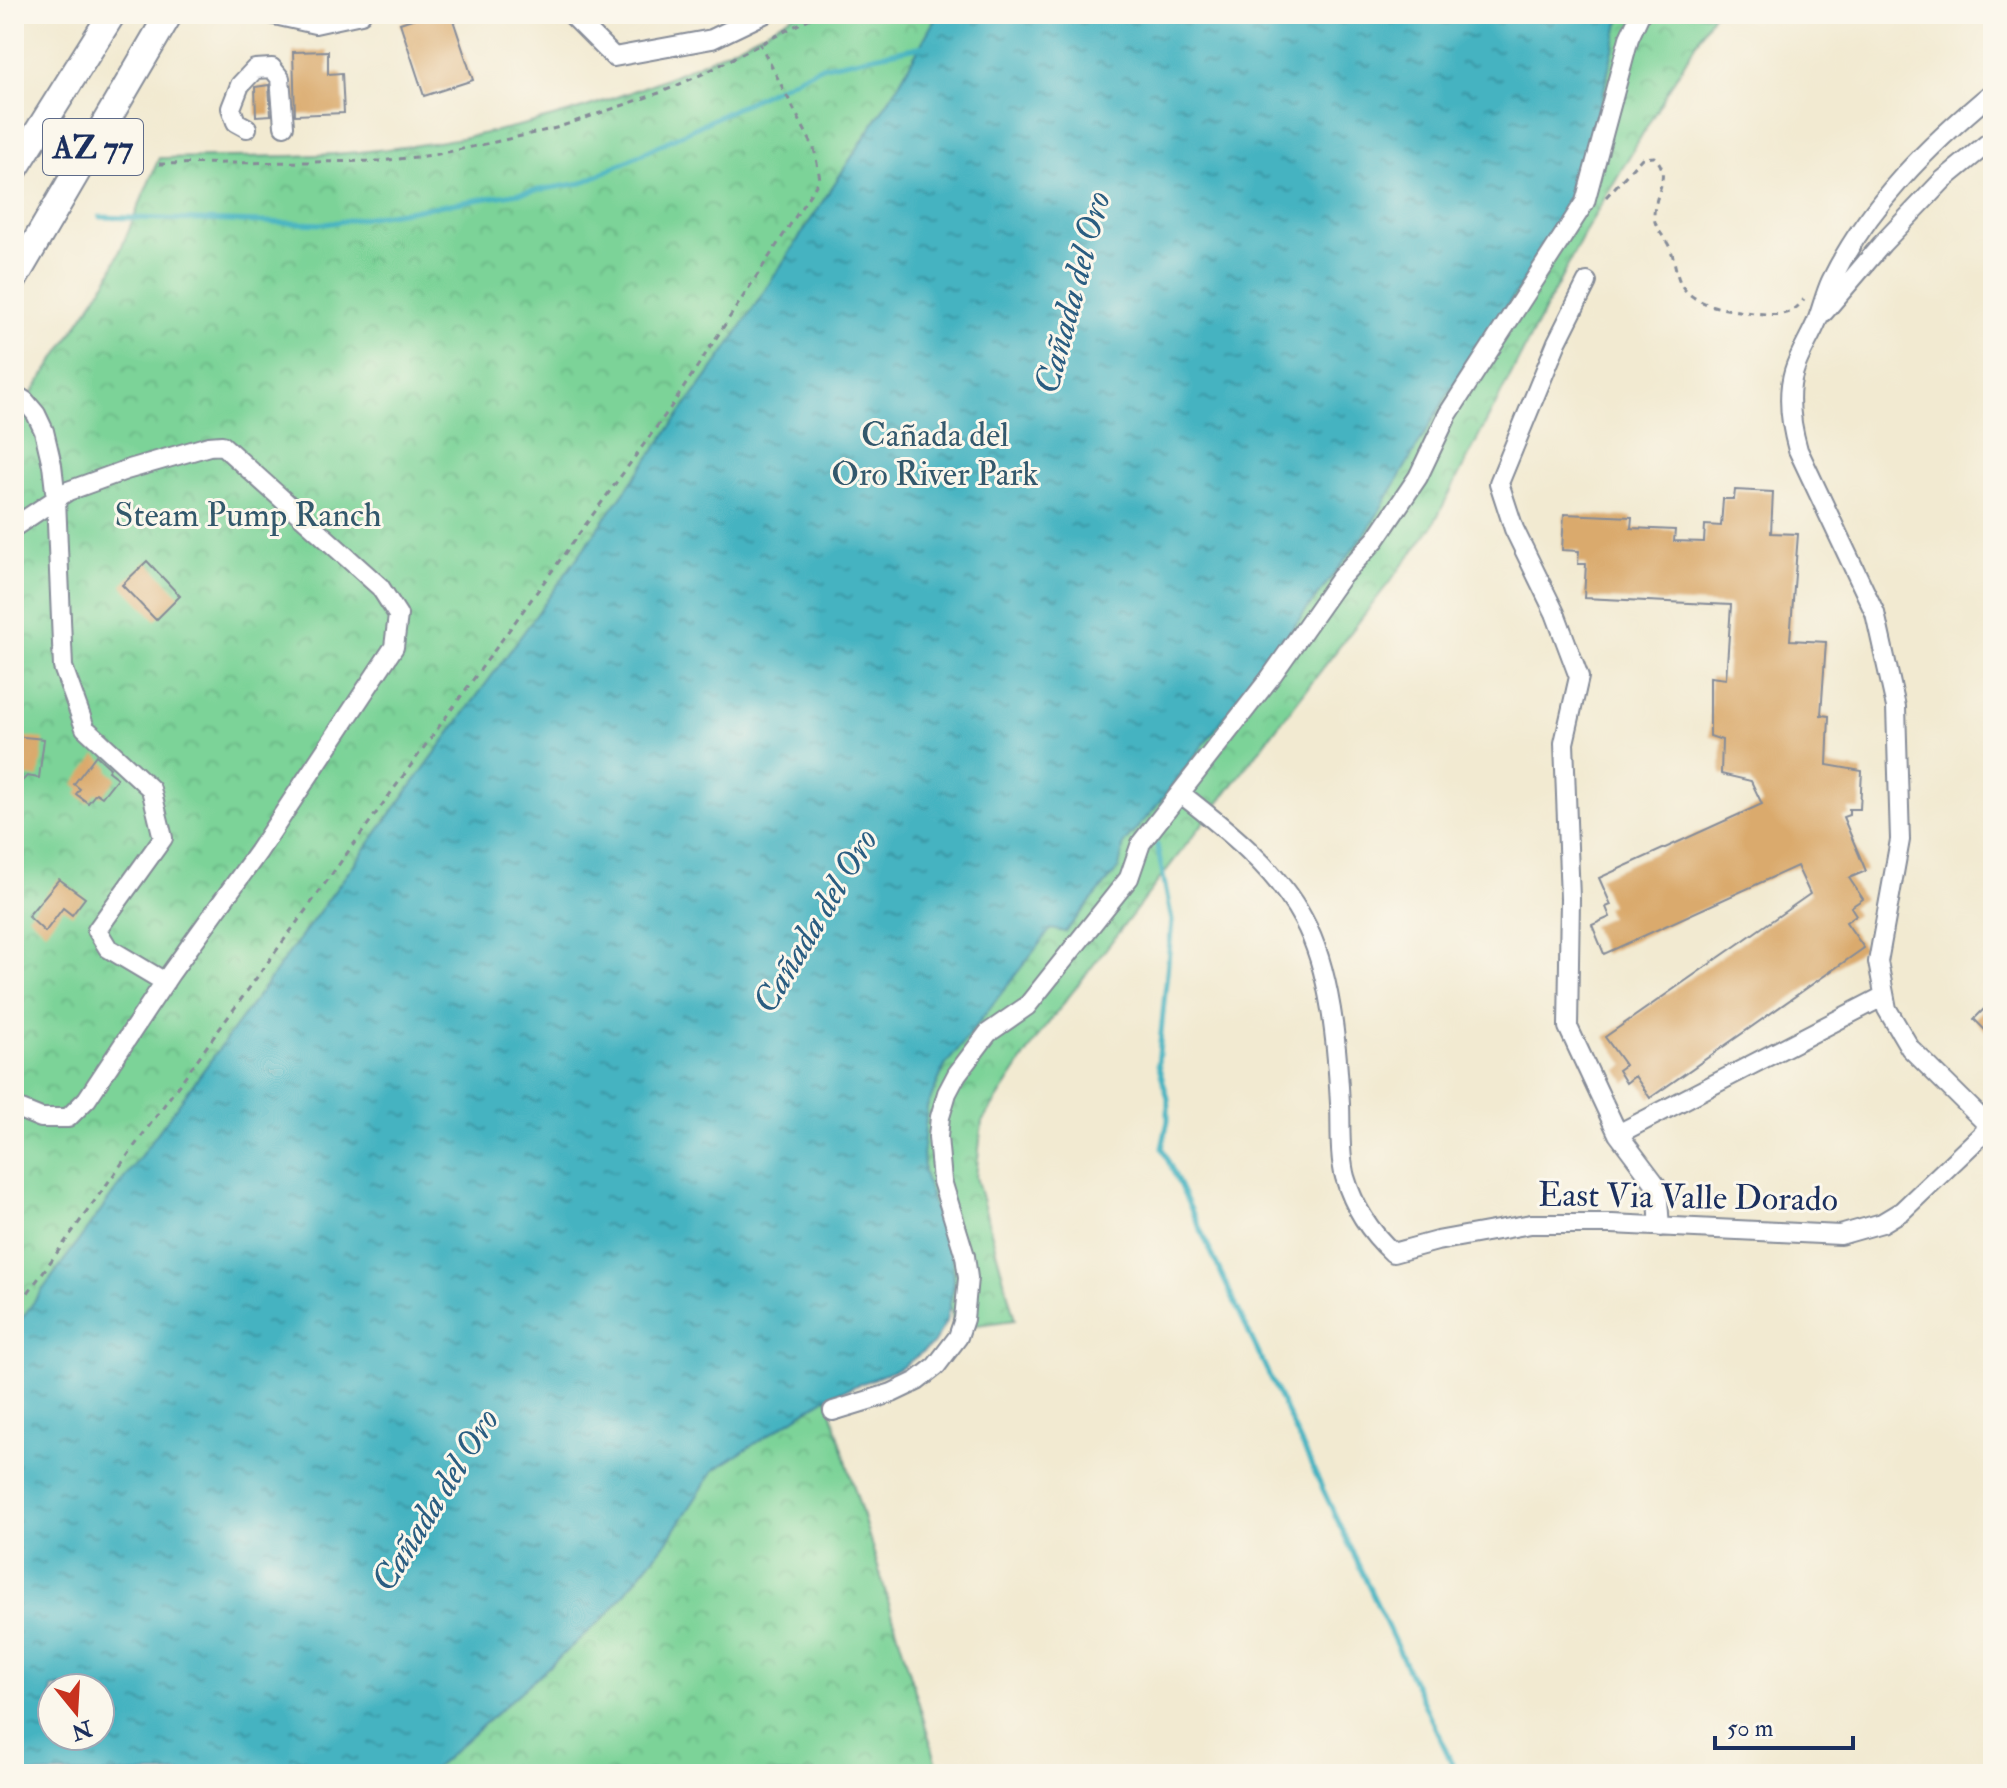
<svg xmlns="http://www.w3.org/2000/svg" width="2007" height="1788" viewBox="0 0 2007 1788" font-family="'IM FELL Double Pica',serif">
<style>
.park{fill:url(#park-crowns);stroke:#4b817b;stroke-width:2;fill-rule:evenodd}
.water{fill:url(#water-ripples);stroke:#307190;stroke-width:2;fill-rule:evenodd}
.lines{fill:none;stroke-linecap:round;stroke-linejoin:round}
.stream{stroke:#45b3c1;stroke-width:5}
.building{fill:#daaa6d}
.minor-casing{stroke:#868c98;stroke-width:22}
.highway-casing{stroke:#868c98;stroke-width:30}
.path{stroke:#868c98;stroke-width:3;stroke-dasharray:6 6;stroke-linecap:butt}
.minor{stroke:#fff;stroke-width:18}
.highway{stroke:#fff;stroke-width:26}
.labels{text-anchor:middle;stroke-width:6;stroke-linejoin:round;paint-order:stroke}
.shield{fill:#fbf7ec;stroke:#5e6b89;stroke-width:2}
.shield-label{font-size:32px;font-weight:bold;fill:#1b2f5e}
.park-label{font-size:34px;fill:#33586c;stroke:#fbf7ec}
.street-label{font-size:34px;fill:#1b2f5e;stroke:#fbf7ec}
.water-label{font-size:36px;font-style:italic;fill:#2a5d81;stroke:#fbf7ec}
</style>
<defs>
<pattern id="park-crowns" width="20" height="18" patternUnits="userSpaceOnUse" patternTransform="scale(2)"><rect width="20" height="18" fill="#7bd398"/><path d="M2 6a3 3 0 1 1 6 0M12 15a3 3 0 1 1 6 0" fill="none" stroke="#6ab585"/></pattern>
<pattern id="water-ripples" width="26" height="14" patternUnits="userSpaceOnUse" patternTransform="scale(2)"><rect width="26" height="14" fill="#45b3c1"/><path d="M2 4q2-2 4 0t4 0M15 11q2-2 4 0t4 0" fill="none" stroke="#3992a0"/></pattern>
</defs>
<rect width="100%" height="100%" fill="#fbf7ec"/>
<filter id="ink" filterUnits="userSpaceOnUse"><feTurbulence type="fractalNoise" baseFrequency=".0125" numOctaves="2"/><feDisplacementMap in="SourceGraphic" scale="16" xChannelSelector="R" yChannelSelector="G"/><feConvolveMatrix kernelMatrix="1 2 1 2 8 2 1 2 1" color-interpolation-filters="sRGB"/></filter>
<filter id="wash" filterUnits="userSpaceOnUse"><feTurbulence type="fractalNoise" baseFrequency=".006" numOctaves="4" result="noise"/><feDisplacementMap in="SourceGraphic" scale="32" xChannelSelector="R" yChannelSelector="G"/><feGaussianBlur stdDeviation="1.8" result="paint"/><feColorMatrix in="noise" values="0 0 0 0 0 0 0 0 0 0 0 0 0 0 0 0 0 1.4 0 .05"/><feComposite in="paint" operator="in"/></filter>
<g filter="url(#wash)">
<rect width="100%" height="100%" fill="#f2ead1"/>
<!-- park -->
<path class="park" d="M796,14H1713L1586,230L1432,527L1040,1034L982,1122L976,1177L1015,1320L955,1328L902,1092L782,1246L940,1774H14V421L109,277L159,158C218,156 277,158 335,154C501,142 652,98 796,14ZM52,1688H100V1736H52Z"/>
<!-- water -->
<path class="water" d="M938,14H1624L1619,23L1592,144L1563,222L1451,389L1370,527L1155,808L1124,843L1119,868L1065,932L1051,929L945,1066L927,1107L923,1148L924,1172L933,1205L952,1255L953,1289L946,1322L933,1344L901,1368L829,1396L714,1470L669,1539L608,1614L428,1774H14V1329L526,629L726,350L896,89ZM52,1688H100V1736H52Z"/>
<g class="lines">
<!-- stream -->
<path class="stream" d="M100,217L325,224L582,183L820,67L923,46
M1157,845L1172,921L1158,1064L1168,1098V1121L1162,1148L1457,1774"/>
</g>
<g id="blocks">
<!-- building -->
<path class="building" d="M427,14H451L473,80L424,96L400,23Z
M328,51V74L342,73L344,113L295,115L293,52Z
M269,85L271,115L256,116L255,87Z
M1735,490L1773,492L1771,533L1798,534L1790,640L1826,642L1821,715L1829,716L1827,765L1862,771L1860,809H1849V815L1843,817L1866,871L1849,878L1863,899L1851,907L1856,915L1846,922L1864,948L1650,1098L1635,1076L1626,1083L1618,1070L1625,1065L1605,1037L1810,894L1797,866L1604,954L1592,925L1610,917L1606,907L1611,905L1599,878L1762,804L1751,781L1721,774L1722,740L1710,736V677L1726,679L1731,605L1584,598L1586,564H1578L1579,551L1562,550L1564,514L1632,517L1631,528L1675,530L1674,541L1704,542L1705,525L1721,526L1723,499H1734Z
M147,561L180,596L156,620L122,585Z
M14,736L44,739L39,778L27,776L14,789Z
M96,755L110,768L108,771L117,778L102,797L96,793L88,803L76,794L80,789L74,784Z
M59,879L85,898L72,915L63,908L45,932L28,916Z
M1993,1000V1038L1974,1019Z"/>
</g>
</g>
<g filter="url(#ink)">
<use href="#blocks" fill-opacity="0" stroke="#868c98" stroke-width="2"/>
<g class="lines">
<!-- minor casing -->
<g class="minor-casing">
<path id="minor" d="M270,14L315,24L361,14
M571,14L614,57L712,39L764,14
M247,128L236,122L231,108L240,85L255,69L272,68L280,78L284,126
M1587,282L1557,342L1499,483L1514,529L1555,613L1579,677L1564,743L1570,899L1568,1027L1618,1134L1657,1186L1660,1227
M1824,312L1882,244L1943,180L1993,139
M14,394L25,401L36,414L44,431L52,465L56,499L63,667L85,728L151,789L163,838L97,930L108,948L165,982
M14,527L68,491L126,470L209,446L222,445L380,587L398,615L394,647L258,852L170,974L87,1099L68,1118H41L14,1107
M1180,793C1225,828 1276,868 1303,919C1331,970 1337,1046 1340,1104C1341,1127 1339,1155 1345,1177C1354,1208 1370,1232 1393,1253L1437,1241L1531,1224H1612L1840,1235L1882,1223L1902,1211L1993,1124
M1990,1127L1910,1048L1887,1009L1878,962L1900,840L1896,707L1875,613L1798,450C1791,425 1786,397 1794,371C1799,354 1810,338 1817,321C1822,308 1825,294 1831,281C1868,205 1929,145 1993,92
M1618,1134L1884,996
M833,1411L892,1393L917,1381L936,1366L958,1337L964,1319L968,1278L965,1256L942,1181L938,1137L940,1117L947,1093L957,1074L988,1033L1027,1006L1129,878L1141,843L1270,678L1341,577L1376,539L1418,477L1448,414L1585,202L1629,38L1640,14"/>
</g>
<!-- highway casing -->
<g class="highway-casing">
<path id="highway" d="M14,170L112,14
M14,279L169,14"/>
</g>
<!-- path -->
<path class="path" d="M159,164L380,161L434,155L495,142L556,128L662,92L707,72L818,14
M1606,197L1642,158L1654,157C1673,173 1654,195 1654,215C1654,229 1665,236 1670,248C1675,259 1675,273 1681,284C1693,307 1731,310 1754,313C1775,315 1791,318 1804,299
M14,1312L671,407L820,179L814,148L760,44"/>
<!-- minor -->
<use href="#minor" class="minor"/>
<!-- highway -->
<use href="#highway" class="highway"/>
</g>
</g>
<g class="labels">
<!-- shield labels -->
<rect class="shield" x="43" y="119" width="100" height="56" rx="6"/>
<g class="shield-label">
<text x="93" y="158">AZ 77</text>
</g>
<!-- park labels -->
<g class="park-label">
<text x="935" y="446">Cañada del<tspan x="935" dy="39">Oro River Park</tspan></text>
<text x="248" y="526">Steam Pump Ranch</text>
</g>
<!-- street labels -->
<g class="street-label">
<text transform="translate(1688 1196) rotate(1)" y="12">East Via Valle Dorado</text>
</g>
<!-- water labels -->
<g class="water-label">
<text transform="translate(1071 292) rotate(-75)" y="13">Cañada del Oro</text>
<text transform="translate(814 920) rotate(-59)" y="13">Cañada del Oro</text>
<text transform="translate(434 1499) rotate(-58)" y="13">Cañada del Oro</text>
</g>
</g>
<!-- margin -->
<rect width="2007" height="1788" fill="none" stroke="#fbf7ec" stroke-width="48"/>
<!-- north arrow -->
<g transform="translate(76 1712) rotate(162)"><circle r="38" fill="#fbf7ec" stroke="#a1a7b3" stroke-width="2"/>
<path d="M0-6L14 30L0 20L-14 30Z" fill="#c8321e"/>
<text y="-12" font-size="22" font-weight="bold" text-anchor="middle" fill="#1b2f5e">N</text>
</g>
<!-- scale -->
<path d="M1715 1736v12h138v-12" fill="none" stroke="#1b2f5e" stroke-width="4"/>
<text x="1727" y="1736" font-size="24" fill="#1b2f5e" stroke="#fbf7ec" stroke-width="6" paint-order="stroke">50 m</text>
</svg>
